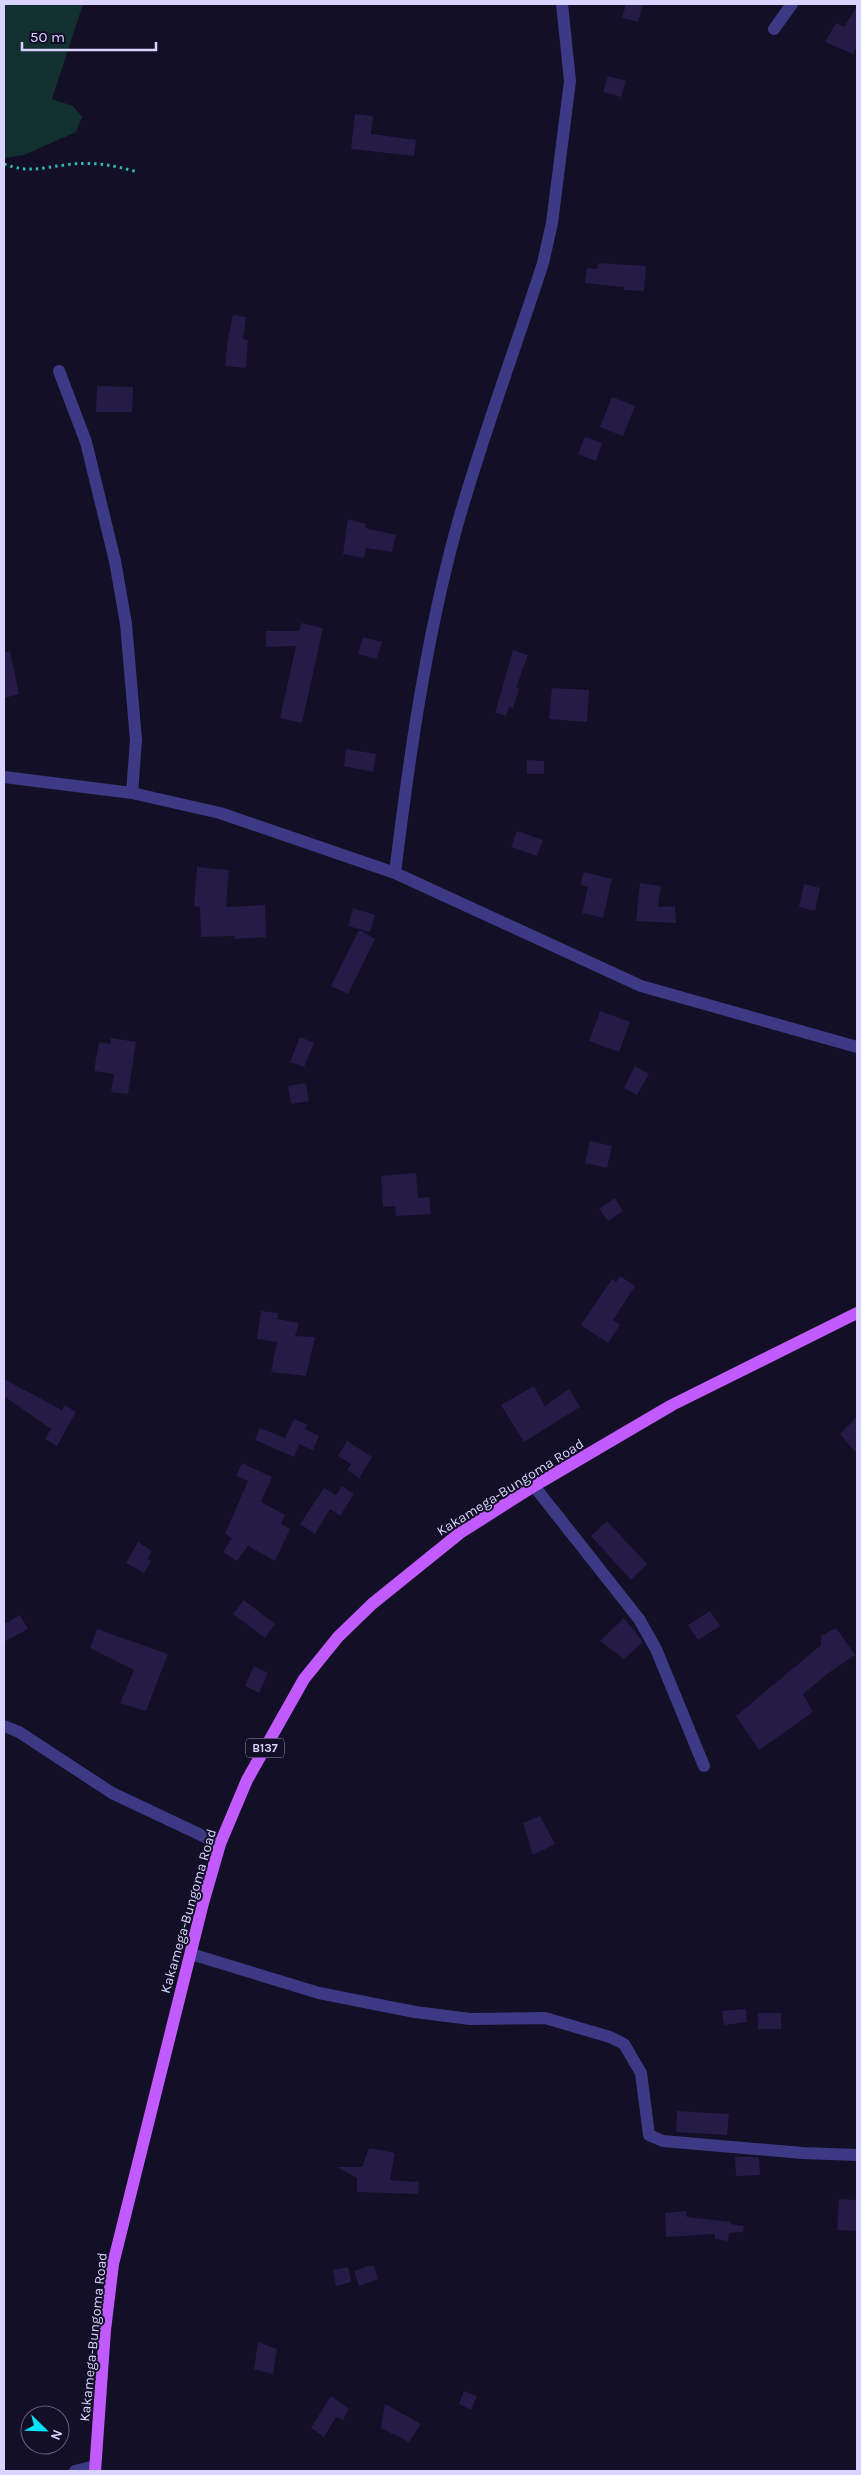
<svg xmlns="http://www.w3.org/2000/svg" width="861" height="2475" viewBox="0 0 861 2475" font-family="Karla,sans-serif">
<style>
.green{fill:#12302f}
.building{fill:#241b47}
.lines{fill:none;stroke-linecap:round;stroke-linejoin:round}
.path{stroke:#2fb8b0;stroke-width:3;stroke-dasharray:2.5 4;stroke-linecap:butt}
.minor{stroke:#3d3a85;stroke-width:12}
.primary{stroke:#c25bff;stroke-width:12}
.labels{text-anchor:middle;stroke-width:4;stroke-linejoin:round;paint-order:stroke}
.shield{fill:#130f26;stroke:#9e99be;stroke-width:1}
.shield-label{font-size:12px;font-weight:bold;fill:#d9d4ff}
.street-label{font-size:14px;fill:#d9d4ff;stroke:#130f26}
</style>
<rect width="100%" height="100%" fill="#130f26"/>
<!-- green -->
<path class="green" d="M4,4H83L52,99L73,106L82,117L76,132L24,155L4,158Z"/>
<!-- building -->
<path class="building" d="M626,4H643L638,22L622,18Z
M857,6V46L853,54L825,42L836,23L844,27Z
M608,76L626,81L621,97L603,92Z
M355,114L373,116L371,134L416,140L414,156L351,149Z
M599,263L646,266L644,291L624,290V287L585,283L587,268L597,269Z
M233,315L246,317L243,339L248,340L246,368L225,366L228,338Z
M97,386L133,387L132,412H96Z
M612,397L635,406L623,436L600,427Z
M585,437L602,443L596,461L578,454Z
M348,519L366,524L365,528L396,535L392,552L366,548L364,558L343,554Z
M301,623L323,628L302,723L280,718L296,646L266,647V631H299Z
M363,637L382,642L377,659L358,654Z
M513,650L528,655L516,688L519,689L513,708L509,707L506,716L495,713Z
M10,651L19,694L4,698V652Z
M552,688L589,690L587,722L549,719Z
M346,749L376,754L373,772L344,766Z
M527,760L544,761V774H527Z
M517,831L543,840L537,856L511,847Z
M197,867L229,870L226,907L265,905L266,937L235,939V936L201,937L200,907L194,906Z
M584,872L612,879L603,918L582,913L588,887L580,885Z
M640,883L661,886L658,907L675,906L676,923L636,921Z
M804,884L820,888L815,911L799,907Z
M353,908L375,915L370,932L348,926Z
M359,930L375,939L348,994L331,986Z
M600,1011L630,1022L619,1052L589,1041Z
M300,1037L314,1043L304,1067L290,1062Z
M111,1038L136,1042L128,1094L111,1092L114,1074L94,1071L99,1042L110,1044Z
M635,1066L649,1074L637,1095L624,1088Z
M306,1083L309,1101L291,1104L288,1086Z
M590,1141L612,1146L607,1168L585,1163Z
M416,1173L418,1198L429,1197L431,1214L396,1216L395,1206L383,1207L381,1176Z
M615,1198L623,1211L608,1221L599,1209Z
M620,1276L635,1286L613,1320L620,1325L608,1343L581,1325L612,1279L616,1282Z
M261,1311L278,1313L277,1319L299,1323L295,1336L315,1337L306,1376L271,1372L277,1342L257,1339Z
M4,1379L62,1410L65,1405L76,1412L57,1446L45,1439L51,1429L4,1396Z
M534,1386L545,1406L569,1389L580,1407L524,1442L501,1405Z
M857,1417V1454L840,1434Z
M294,1419L308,1425L305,1429L319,1436L313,1450L299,1444L294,1457L255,1440L260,1428L285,1438Z
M347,1441L372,1457L359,1478L347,1470L351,1464L338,1456Z
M242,1463L272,1477L261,1502L285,1515L281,1524L290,1529L275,1561L248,1546L237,1561L223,1552L232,1538L225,1534L248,1481L236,1476Z
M342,1486L354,1494L340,1516L330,1509L315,1534L300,1524L324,1488L336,1495Z
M607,1521L647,1564L631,1580L591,1536Z
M138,1542L152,1551L147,1559L151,1561L144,1573L126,1563Z
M244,1600L275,1624L265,1638L233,1614Z
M710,1611L720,1626L698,1640L688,1625Z
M20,1615L28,1629L4,1642V1624Z
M624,1618L643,1642L624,1659L600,1641Z
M836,1628L855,1655L827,1674L803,1694L813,1712L759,1750L736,1716L821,1645V1636Z
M97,1629L168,1654L146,1711L120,1703L134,1670L90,1648Z
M254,1666L268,1673L259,1693L245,1686Z
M540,1816L555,1844L533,1855L523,1823Z
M746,2009L747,2022L724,2025L722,2011Z
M758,2013H781V2029H758Z
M677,2111L729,2114L727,2135L676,2132Z
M369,2148L395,2153L390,2180L419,2182L418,2194L357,2192V2178L337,2167H362Z
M735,2157H759L760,2175L736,2176Z
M839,2199L857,2200V2231L837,2230Z
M686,2211L687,2217L731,2222L730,2224L744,2226L743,2232L729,2233L728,2241L715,2239V2234L666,2237L665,2213Z
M368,2266H374L378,2279L359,2286L354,2271Z
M348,2267L351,2282L336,2286L333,2270Z
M258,2342L277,2349L273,2374L254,2369Z
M464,2391L477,2396L471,2410L459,2404Z
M331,2396L349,2409L343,2420L336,2417L324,2437L311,2428Z
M385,2404L421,2424L409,2442L381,2428Z"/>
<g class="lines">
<!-- path -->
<path class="path" d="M4,164C29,173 40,168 65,165C91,161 113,165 138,172"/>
<!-- minor -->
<path class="minor" d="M774,29L792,4
M59,371L86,442L115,561L126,624L136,740L132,793
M4,777L132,793L220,813L395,873L641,986L857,1047
M395,873C409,759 425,645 455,533C480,442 514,353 543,263L552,223L570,81L562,4
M534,1486L639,1619L656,1649L704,1766
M4,1726L19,1732L112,1793L220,1844
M191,1954L319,1993L415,2012L470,2019L545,2018L610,2037L624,2044L641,2073L649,2135L663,2141L803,2153L857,2155
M75,2471L95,2466"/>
<!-- primary -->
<path class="primary" d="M95,2471L105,2330L113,2264L203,1903L220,1844L247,1780L304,1679L338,1637L372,1604L460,1533L534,1486L672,1405L857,1313"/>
</g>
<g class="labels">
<!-- shield labels -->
<rect class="shield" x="246" y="1738.5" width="38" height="19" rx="4"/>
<g class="shield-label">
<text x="265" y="1752">B137</text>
</g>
<!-- street labels -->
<g class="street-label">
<text transform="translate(510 1487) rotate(-32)" y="5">Kakamega-Bungoma Road</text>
<text transform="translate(188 1911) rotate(-74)" y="5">Kakamega-Bungoma Road</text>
<text transform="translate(93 2337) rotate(-84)" y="5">Kakamega-Bungoma Road</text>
</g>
</g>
<!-- border -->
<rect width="861" height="2475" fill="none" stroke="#d9d4ff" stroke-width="10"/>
<!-- north arrow -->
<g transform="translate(45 2430) rotate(113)"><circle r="24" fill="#130f26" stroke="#625e7d"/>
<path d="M0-4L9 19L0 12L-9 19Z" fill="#00e5ff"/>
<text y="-8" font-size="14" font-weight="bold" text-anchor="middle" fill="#d9d4ff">N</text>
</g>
<!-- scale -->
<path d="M22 42v8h134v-8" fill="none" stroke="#d9d4ff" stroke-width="2.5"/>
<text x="30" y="42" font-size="15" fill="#d9d4ff" stroke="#130f26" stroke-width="4" paint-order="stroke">50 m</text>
</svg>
